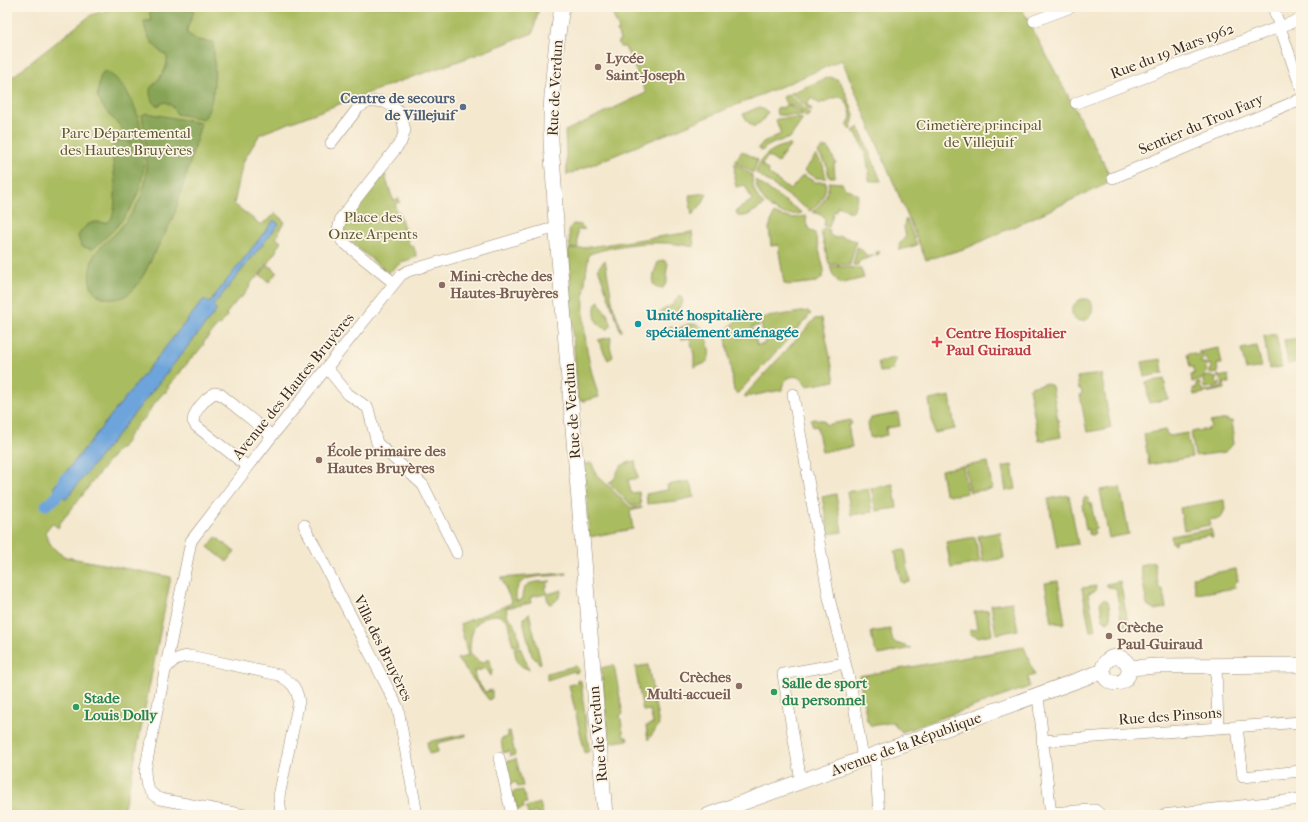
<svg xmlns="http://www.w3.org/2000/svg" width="1308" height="822" viewBox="0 0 1308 822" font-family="'IM FELL French Canon',serif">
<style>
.green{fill:#aabc60;stroke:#72733f}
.forest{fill:#87a456;stroke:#61673a}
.water{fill:#6da4db;stroke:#54677c}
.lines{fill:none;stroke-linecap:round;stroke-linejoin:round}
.canal{stroke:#6da4db;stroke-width:11}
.street-casing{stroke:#988976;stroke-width:12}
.secondary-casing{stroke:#988976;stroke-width:16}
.street{stroke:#fff;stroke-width:11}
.secondary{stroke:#fff;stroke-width:15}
.education-dot{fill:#8d6e63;stroke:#fcf5e5;stroke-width:1.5}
.service-dot{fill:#5c6f8a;stroke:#fcf5e5;stroke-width:1.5}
.culture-dot{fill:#0f9aa8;stroke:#fcf5e5;stroke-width:1.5}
.health-dot{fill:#e0444e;stroke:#fcf5e5;stroke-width:1.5}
.leisure-dot{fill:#2e9e5b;stroke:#fcf5e5;stroke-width:1.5}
.labels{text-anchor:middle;stroke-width:3.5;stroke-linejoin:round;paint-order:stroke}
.street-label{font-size:15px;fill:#3b2a1e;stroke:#fcf5e5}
.education-label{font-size:15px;font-weight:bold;fill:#785e54;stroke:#fcf5e5;text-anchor:start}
.service-label{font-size:15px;font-weight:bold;fill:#4e5e75;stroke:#fcf5e5;text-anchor:end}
.park-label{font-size:15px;fill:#5c5632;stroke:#fcf5e5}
.culture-label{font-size:15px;font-weight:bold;fill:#0d838f;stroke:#fcf5e5;text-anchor:start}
.health-label{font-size:15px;font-weight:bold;fill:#be3a42;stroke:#fcf5e5;text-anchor:start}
.leisure-label{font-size:15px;font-weight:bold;fill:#27864d;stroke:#fcf5e5;text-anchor:start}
</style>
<rect width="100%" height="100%" fill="#fcf5e5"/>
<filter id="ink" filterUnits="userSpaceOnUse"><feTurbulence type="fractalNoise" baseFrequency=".025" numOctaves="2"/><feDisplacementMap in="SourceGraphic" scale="8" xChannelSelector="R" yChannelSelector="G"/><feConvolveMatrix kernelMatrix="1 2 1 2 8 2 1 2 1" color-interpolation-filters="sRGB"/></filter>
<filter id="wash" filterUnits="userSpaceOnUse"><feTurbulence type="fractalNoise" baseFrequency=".012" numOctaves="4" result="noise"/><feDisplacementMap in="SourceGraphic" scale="16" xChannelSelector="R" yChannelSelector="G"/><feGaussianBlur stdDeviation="0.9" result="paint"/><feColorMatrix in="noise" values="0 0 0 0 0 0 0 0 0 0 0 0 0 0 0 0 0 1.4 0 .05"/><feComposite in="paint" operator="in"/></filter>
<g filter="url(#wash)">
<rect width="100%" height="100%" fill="#f4e8cf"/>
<!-- green -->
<path class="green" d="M117,7H539L533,33L473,56L395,83L260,134L243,162L234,204L261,225L264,222L269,220L275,213L285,222L280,228L279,234L276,238L281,242L276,249L277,250L257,278H255L249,286L250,287L241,298L240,297L226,314L227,316L222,323L218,326H217L203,343L204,344L196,354H195L181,371V372L168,386L169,387L165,393L164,392L150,409L151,410L142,421L141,420L127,438L128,439L120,449H118L83,494V495L60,523V524L58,528L52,523L45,532C49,544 54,551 66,557L171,577L131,779L122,815H7V81L91,15Z
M624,7H1021L1113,181L967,248L926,260L842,60L780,87L567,175L565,131L646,93L625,47H620L618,41L620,40L617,31L619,30L612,13Z
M829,77L837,79L840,82L844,89L854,114L853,121L851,126L853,128L850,130L847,126C851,119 852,116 849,108C844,92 834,97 824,103L822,102L820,104L811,98L807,105L812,109L811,111L791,93Z
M789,94L810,114L807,117L804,116C802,110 792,104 786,104L783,97Z
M789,105L801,113L802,116L779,115L777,114L776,111L777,109Z
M759,107L768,112L762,121L754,127L748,122L743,114Z
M787,118L803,119L790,138L776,142L766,147L762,151L758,148L763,142L781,134L776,120L777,119Z
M859,127L881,181H869C869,164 865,144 853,131Z
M786,145H791L781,157V159L778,163L768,156L762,165L768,170L769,174L790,190L793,187L803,175L815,182H826C826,195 820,203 810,211L756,173C759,157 771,149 786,145Z
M823,148H828L836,163L834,164L835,177H829L826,164L818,153L820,150Z
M742,151L758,160L753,173L735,161Z
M816,155L823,165L826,178H816L804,171Z
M735,163L752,175C752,187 756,197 764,205L748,215L744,216H738L736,211L752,200L745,185L736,187L734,178Z
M383,172L386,176V179L392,197L394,200L399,199L400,202L395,204L396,212L399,211L404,229H406L407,232L408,231L410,237L407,238L410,246L413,245L417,257L402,262L388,273L345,237L342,225Z
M755,180L802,213C779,220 759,203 755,180Z
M829,182L842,183L845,189L851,190L858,195L853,212L847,211V209L837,206L836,211H834L829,227L824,226C827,216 820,214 812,212C823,203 828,196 829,182Z
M707,193L703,203L692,215L689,197L690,195Z
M774,213C783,218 794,219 805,216L807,217C804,225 809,229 815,233L824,270C824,276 821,280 816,282L790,285L784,284L778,245L771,246L769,228Z
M905,220H907L917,245L900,250L899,245L906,236L904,228Z
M573,224L581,225L585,229L577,230L578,247L570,249L569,228Z
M824,228L830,230L829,233L831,236L836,238L840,236L856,241L850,265L829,264L821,232Z
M692,232L694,247C659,239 623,243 589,254C580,306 582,346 599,397L584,401L578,400L569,285L571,284L568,250Z
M857,247C861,248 865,253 867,257L876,255L877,251L879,252V254L859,261L858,265H853Z
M605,260L613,306L622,331L621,332L598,268Z
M663,260L668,263L666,276L667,277V282L663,288H657L653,284L654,273L658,262Z
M268,265L277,272L269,282L260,275Z
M830,266L861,268L864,278L840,284L832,273Z
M680,295L683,301L676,313L669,319H663L660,315L661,311L674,304L673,302Z
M1082,299H1087L1091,302C1097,314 1084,327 1073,318C1070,310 1073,302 1082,299Z
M599,301L600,305H601C604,311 611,317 611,325L608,329C595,328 593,313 596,303Z
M808,311L811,314L738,393H736L734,391L725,331L738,319L743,320L758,318L759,326L752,327L757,345L765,344L760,318Z
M816,318L817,319L822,318L835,381L807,386C805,383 803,380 800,378C791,373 782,381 782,390L745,397V395Z
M688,324C704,323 706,331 708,344C710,353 711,363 700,365V364L699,365L694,367V355L690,338L681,339L680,334L656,337L657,333L672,326L675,331L689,330H675Z
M1276,334L1282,367L1269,369L1264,336Z
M611,337L610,346L613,357L608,360L598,340Z
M1301,338V361L1288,364L1284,340Z
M1257,346L1262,367L1246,370L1241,349Z
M1218,348L1219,349L1222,364H1217L1218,373L1213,374L1210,373L1209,370L1212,369L1211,365H1208L1205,355L1198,352Z
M1194,353V355C1198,354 1203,354 1204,359L1201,360V363H1205L1207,373L1201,380L1192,382L1191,375L1194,374L1193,367H1190L1187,354Z
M894,358L897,359L893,365L894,370L880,372L878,362Z
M1161,359L1163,373L1145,377L1142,362Z
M1101,374L1111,428L1087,432L1080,395L1082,394L1081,389H1079L1077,377Z
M1219,375V377L1228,375L1229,383H1224L1225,389L1194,395L1193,388H1197L1196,383H1200L1201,389L1204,391L1216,390L1222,387L1223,382L1217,376Z
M1208,376L1217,378L1215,381L1218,384L1220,382V385L1216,387L1204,388L1203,380L1205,377Z
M1164,379L1168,399L1149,403L1146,382Z
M1047,383L1052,386L1061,437L1039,441L1029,388L1030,387Z
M950,396L955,429L934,433L929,400Z
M898,413L900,426L886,428L887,435L873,438L870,437L868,424L871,418Z
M815,419L817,420H824L826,425L850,420L852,424L848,425L852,447L822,452L817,426L813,427L811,420Z
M1227,419V421H1232L1234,435L1232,436L1233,444L1226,452L1195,456L1191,432L1208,429L1211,426L1210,422Z
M1166,430V433L1170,436L1187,433L1192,457L1149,465L1144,434Z
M635,461L638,478L628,480L631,493L639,492L641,505L634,506L630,504L609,483C623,474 610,466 635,461Z
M988,462L992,489L970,492L965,466Z
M592,463L596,474L630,507L634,508L642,507V508L630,511L633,529L589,537L584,464Z
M1012,465L1016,489L1006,491L1002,467Z
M963,466L967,493C960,494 953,497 945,493L941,470Z
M689,481L690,485H692L694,497L676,501L647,504L646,494L666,490L668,489L667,485Z
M893,484L897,508L876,511L871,488Z
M1120,487L1129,534L1109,538L1100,490Z
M868,488L872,512L851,515L847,492Z
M836,494L842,532L829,534L822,497Z
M1069,495L1078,544L1057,547L1048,499Z
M1085,497L1089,499V503H1091L1096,528L1093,529L1095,533L1092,535L1089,534V529L1086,530L1082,505L1084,504L1083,500Z
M1224,500L1225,509L1221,518L1209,520L1210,525L1184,530L1180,508Z
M1211,529L1213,537H1211L1210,535L1175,541V544L1172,543L1171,536Z
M1000,532L1004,558L983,562L978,536Z
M216,537L235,552L227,562L208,547Z
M975,537L980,563L951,568L946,542Z
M905,550L910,582L903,583L901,582L895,551Z
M1154,562L1159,588L1163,590L1166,608L1155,610L1147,605L1140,565Z
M1235,569H1236L1238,581L1235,582L1236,588L1196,594L1193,577Z
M567,573V574C559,575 552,576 544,576C526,578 515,579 516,601L522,600C522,579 534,583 551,581L547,583V587L544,588L548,594L562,590C560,597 557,603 549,604L546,594L536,596L535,595H533V597L530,598L531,603L506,608L508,617C517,623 518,635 520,645L513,646C512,642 511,638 510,634C510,630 511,626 508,622C501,611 483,614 476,625C471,632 470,643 470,652L479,662L484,663L486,660H489L492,670L491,676L486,668L474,672L476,680L485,692L492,690V698L489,700L457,659L468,656L460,624L512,603L501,578Z
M1058,581L1065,623L1061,624L1052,622L1045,583Z
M1120,581L1128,625L1122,626L1116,588L1108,587L1106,584Z
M1096,586L1095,591L1088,593L1095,630L1090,631L1082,588Z
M1104,599L1108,601L1111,617L1110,620L1107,622L1103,619L1100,604L1101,601Z
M1012,602L1018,630L996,634L991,605Z
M988,610L992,634L978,637L970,634V630L977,629L974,612Z
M529,613L541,663L540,664L532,656L524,625V618Z
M890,629L893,642L911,648L879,655L874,648L871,632Z
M520,647L529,669C517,667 516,658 514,648Z
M1024,647L1035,675L1028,677L1029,687L902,732L895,726L894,722L871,726L867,720L859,676Z
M614,665L623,714L620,715L624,737H627L628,740L609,743L601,668Z
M648,665L659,725L648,740L646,726L653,724L650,710L643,711L635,667Z
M575,666L578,668V672L575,673L574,671L547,680V673Z
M577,680L581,681L589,750L588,752L585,753L569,685L577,683Z
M510,731L515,755L510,756L509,751L503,753L501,739L508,737L507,732Z
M466,734V736L438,743L437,745L438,752L429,754L427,742Z
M516,759L523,786L518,787L516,782L510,784L505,762Z
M523,790L527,803L523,804L524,808L517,810L512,792Z
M540,803L543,815H537V812L532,814V815H528L526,807Z"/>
<!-- forest -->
<path class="forest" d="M149,7H174L194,10C193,18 187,24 187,33L197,40L213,42C215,61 216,83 211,102C210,108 207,114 204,119L177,114L172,106L165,102L157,106C151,103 150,96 150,89C158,79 169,70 167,56C154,47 145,37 144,21H151Z
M103,72H108C113,76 118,80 121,84C145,112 151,168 135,200C125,220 110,234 94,248L90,249L81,246L78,236C82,229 88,222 97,222C100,222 103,223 106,223C122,219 112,161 112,148L117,141L124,140L131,143L120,126L105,110L97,96L100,78Z
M147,113L201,123C194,149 187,175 178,201C176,209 174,217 170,224C165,234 159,244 154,254C145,271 135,301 111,299C106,298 101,297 97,294C85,286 89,260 98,250C103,243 110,239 116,233C125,223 134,211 140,199C151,172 146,142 142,115Z"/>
<!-- water -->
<path class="water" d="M274,220L279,224L213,306L217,310L66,499L53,488L204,299L209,303Z"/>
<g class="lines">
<!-- canal -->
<path class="canal" d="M46,505C56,500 62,490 64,479"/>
</g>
</g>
<g filter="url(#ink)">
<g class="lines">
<!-- street casing -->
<g class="street-casing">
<path id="street" d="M1273,7L1301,88
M1034,21L1071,7
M1076,103L1301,19
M331,143L358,108L366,103L375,101L384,102L390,105L397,109L401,116L405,130L401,142L341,218L338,230L342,241L394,283
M1113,178L1301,99
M327,368L348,394L368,408L377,443L423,485L457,553
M793,394L806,465
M248,467L196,426L193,421C194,411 205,399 214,393L220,394L272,436
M807,474L829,598L851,687L862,753L864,759
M304,525L398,708L417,815
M1216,666L1218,727
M165,670C173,660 177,657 190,656L279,675C292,683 296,686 299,701L279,796L281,815
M1038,696L1051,815
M1237,727L1243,777L1301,771
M1042,741L1301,722
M875,755L879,815
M499,758L512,815
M801,782L783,674L845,663
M1051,813L1089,810H1095L1101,815
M245,815L160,799C146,792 146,785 145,771L191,541L272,436L401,275L408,271L557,227
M1163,815L1301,799"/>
</g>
<!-- secondary casing -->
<g class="secondary-casing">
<path id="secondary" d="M562,7C555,51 550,96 551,140C552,164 555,187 555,210L605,815
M1103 670a13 13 0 1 1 26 0a13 13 0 1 1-26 0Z
M1129,668L1157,666L1301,665
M709,815L1103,671"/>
</g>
<!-- street -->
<use href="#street" class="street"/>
<!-- secondary -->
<use href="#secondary" class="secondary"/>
</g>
</g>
<!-- markers -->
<g class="education-dot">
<circle cx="598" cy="67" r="4"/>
<circle cx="442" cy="285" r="4"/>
<circle cx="319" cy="460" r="4"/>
<circle cx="1109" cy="636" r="4"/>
<circle cx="739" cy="686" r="4"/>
</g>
<circle class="service-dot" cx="463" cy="107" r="4"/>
<circle class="culture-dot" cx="638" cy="324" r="4"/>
<path class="health-dot" d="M935 336h4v4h4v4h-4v4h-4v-4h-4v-4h4z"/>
<g class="leisure-dot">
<circle cx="774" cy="692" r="4"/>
<circle cx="76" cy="707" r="4"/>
</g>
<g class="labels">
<!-- street labels -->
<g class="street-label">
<text transform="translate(1172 51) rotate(-21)" y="5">Rue du 19 Mars 1962</text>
<text transform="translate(555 88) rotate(-87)" y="5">Rue de Verdun</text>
<text transform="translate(1201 124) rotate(-23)" y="5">Sentier du Trou Fary</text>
<text transform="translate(293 386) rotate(-51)" y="5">Avenue des Hautes Bruyères</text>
<text transform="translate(572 411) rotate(-94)" y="5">Rue de Verdun</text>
<text transform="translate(383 648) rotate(64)" y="5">Villa des Bruyères</text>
<text transform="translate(1170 716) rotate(-4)" y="5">Rue des Pinsons</text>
<text transform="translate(598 734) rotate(-95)" y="5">Rue de Verdun</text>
<text transform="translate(906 744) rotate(-20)" y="5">Avenue de la République</text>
</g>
<!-- education labels -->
<g class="education-label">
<text x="606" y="63">Lycée<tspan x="606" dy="17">Saint-Joseph</tspan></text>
<text x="450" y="281">Mini-crèche des<tspan x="450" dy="17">Hautes-Bruyères</tspan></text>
<text x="327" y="456">École primaire des<tspan x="327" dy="17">Hautes Bruyères</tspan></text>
<text x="1117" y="632">Crèche<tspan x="1117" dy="17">Paul-Guiraud</tspan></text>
<text x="731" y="682" text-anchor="end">Crèches<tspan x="731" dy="17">Multi-accueil</tspan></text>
</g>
<!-- service labels -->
<g class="service-label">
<text x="455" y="103">Centre de secours<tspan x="455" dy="17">de Villejuif</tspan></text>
</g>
<!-- park labels -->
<g class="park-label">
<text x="979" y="130">Cimetière principal<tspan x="979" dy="17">de Villejuif</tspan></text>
<text x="126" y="138">Parc Départemental<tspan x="126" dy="17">des Hautes Bruyères</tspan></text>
<text x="373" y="222">Place des<tspan x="373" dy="17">Onze Arpents</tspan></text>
</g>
<!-- culture labels -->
<g class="culture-label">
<text x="646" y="320">Unité hospitalière<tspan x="646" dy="17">spécialement aménagée</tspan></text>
</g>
<!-- health labels -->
<g class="health-label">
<text x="946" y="338">Centre Hospitalier<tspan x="946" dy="17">Paul Guiraud</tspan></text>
</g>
<!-- leisure labels -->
<g class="leisure-label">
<text x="782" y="688">Salle de sport<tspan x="782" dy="17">du personnel</tspan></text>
<text x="84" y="703">Stade<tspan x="84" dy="17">Louis Dolly</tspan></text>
</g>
</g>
<!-- margin -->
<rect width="1308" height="822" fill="none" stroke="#fcf5e5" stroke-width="24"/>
</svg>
